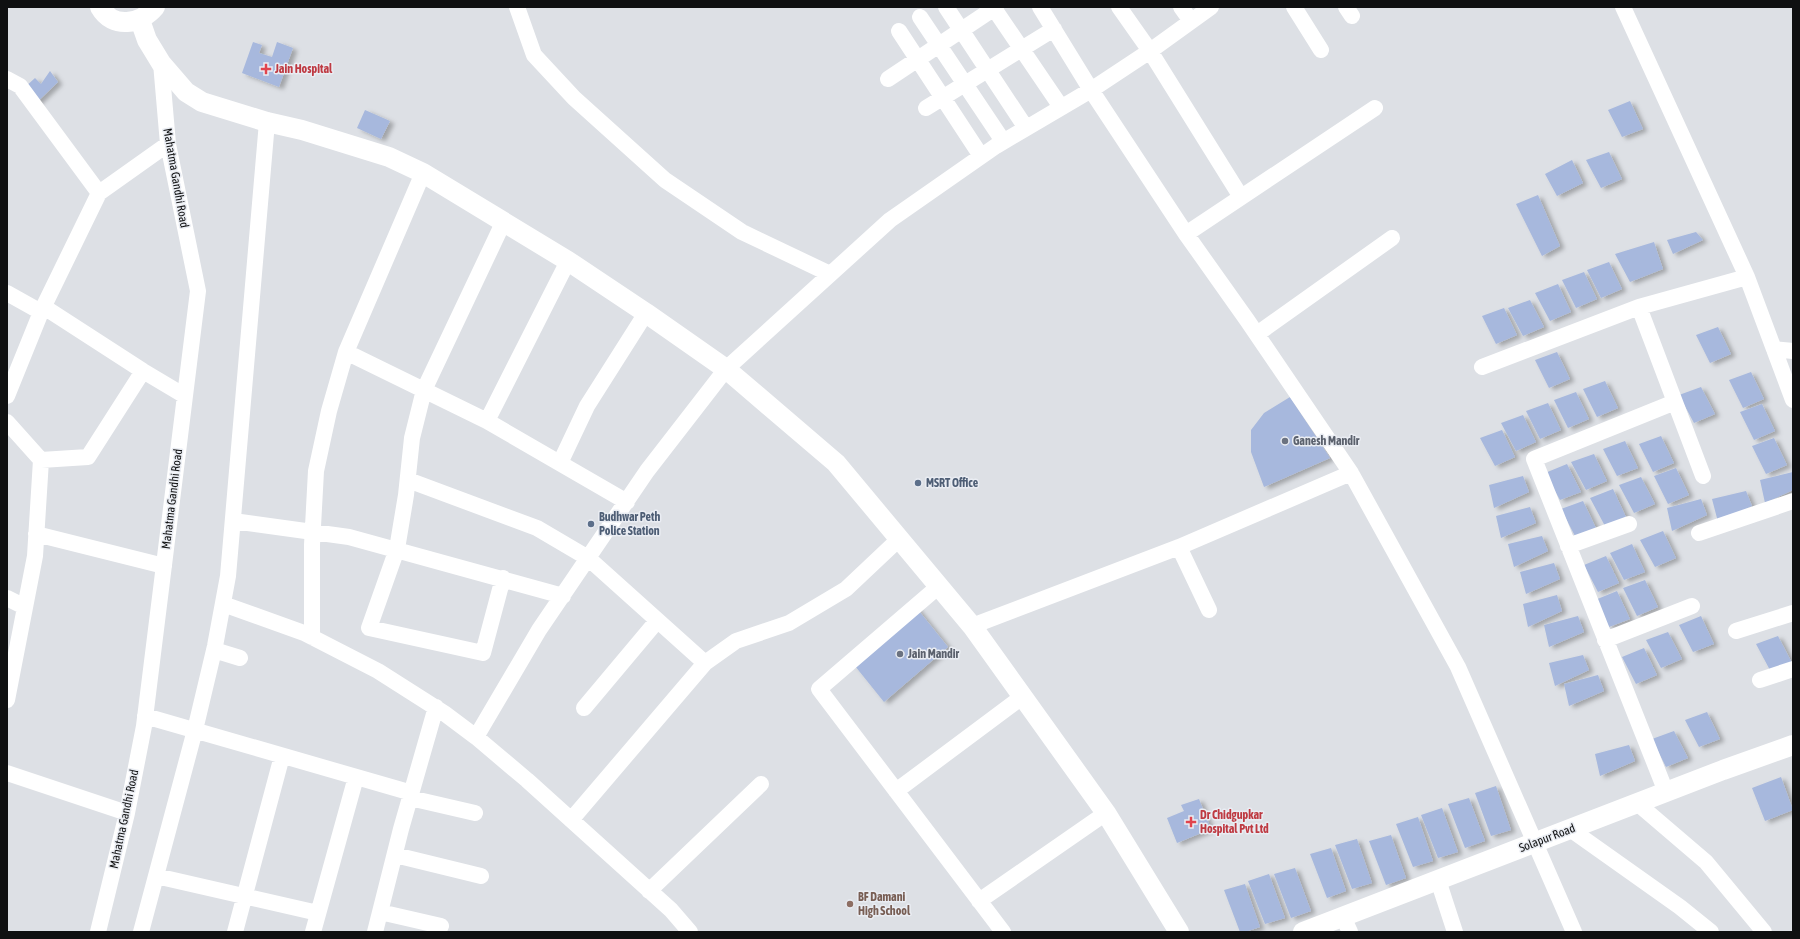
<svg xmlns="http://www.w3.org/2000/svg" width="1800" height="939" viewBox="0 0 1800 939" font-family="'Asap Condensed',sans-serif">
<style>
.building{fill:#a7b8dd;filter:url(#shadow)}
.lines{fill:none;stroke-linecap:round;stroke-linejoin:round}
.minor{stroke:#fff;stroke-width:16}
.major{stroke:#fff;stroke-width:20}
.health-dot{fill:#e0444e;stroke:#eaedf3;stroke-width:1.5}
.worship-dot{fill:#6b7280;stroke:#eaedf3;stroke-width:1.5}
.service-dot{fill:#5c6f8a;stroke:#eaedf3;stroke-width:1.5}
.education-dot{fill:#8d6e63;stroke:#eaedf3;stroke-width:1.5}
.labels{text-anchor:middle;stroke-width:3;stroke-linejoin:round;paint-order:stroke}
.health-label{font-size:12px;font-weight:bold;fill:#be3a42;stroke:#eaedf3;text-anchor:start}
.street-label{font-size:12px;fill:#0f1011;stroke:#eaedf3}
.worship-label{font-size:12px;font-weight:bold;fill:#5b616d;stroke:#eaedf3;text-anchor:start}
.service-label{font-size:12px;font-weight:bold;fill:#4e5e75;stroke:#eaedf3;text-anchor:start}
.education-label{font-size:12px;font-weight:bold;fill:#785e54;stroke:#eaedf3;text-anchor:start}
</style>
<defs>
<filter id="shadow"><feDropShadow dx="4.5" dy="2.5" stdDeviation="2" flood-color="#0004"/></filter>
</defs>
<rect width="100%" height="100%" fill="#dde0e5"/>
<!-- building -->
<path class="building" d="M253,42L262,45L259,53L272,57L277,42L293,48L279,87L242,73Z
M50,71L58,82L34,105L24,88L35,78L41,84Z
M1630,101L1643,129L1622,137L1608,110Z
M365,110L390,121L381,139L357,128Z
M1609,152L1622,179L1601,188L1586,160Z
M1572,160L1583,183L1557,196L1545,174Z
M1538,195L1560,246L1542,256L1516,204Z
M1696,232L1703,240L1673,254L1667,240Z
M1654,242L1663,269L1630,282L1615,254Z
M1609,262L1622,289L1601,298L1587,270Z
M1584,272L1597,299L1576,308L1562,280Z
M1558,284L1571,312L1550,321L1535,293Z
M1530,300L1544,327L1523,336L1508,308Z
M1504,308L1517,335L1496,344L1482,316Z
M1718,327L1731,354L1710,363L1696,335Z
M1557,352L1570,379L1549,388L1535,360Z
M1751,372L1764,399L1743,408L1729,380Z
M1605,381L1618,408L1597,417L1583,389Z
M1701,387L1715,414L1694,423L1679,395Z
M1576,392L1589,419L1568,428L1554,400Z
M1290,397L1330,458L1264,487L1251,452V430L1264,413Z
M1548,403L1561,430L1540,439L1526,411Z
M1762,404L1775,431L1754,440L1740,412Z
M1523,415L1536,442L1516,451L1501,423Z
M1502,430L1515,457L1495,466L1480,438Z
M1661,436L1674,463L1653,472L1639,444Z
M1774,438L1787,465L1766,474L1752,446Z
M1625,441L1638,468L1617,476L1603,449Z
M1594,454L1607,481L1586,490L1571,462Z
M1567,464L1581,492L1560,500L1545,473Z
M1676,468L1689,495L1668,504L1654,476Z
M1793,472V490L1765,503L1760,480Z
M1523,476L1529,492L1494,508L1489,485Z
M1641,477L1655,504L1634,513L1619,485Z
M1613,489L1626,517L1605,526L1590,498Z
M1746,491L1752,506L1718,522L1712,499Z
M1701,499L1707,515L1672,531L1667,508Z
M1583,501L1596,528L1575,536L1561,509Z
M1530,507L1536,523L1501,538L1496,516Z
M1663,531L1676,558L1655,567L1640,540Z
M1542,536L1548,551L1514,567L1508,544Z
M1632,544L1645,572L1624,580L1610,553Z
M1606,556L1619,583L1598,592L1584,565Z
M1554,563L1560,579L1526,594L1520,572Z
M1645,580L1658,607L1637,616L1623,588Z
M1617,591L1630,619L1609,627L1595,600Z
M1557,595L1562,611L1528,627L1523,604Z
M915,606L948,647L884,702L851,661Z
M1578,616L1584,632L1549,647L1544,625Z
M1701,616L1714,644L1693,652L1679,625Z
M1668,632L1682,659L1661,668L1646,640Z
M1778,636L1792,663L1771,672L1756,644Z
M1644,648L1657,675L1636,684L1622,657Z
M1583,655L1589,670L1555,686L1549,663Z
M1598,675L1604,691L1569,706L1564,684Z
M1707,712L1720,739L1699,747L1685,720Z
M1674,731L1688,758L1666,767L1652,739Z
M1629,745L1635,761L1600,776L1595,754Z
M1781,777L1793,810L1765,821L1752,788Z
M1496,786L1511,830L1491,836L1475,793Z
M1469,798L1485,841L1465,848L1448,804Z
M1199,799L1211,829L1177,843L1167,818L1184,811L1181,805Z
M1442,808L1458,852L1438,858L1421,815Z
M1418,817L1433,861L1413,867L1396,824Z
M1391,835L1406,878L1386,885L1369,841Z
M1357,839L1372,883L1352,889L1335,845Z
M1331,848L1346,891L1327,898L1310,854Z
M1295,868L1311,911L1291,918L1274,874Z
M1269,874L1285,918L1265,924L1248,881Z
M1245,884L1260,927L1245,932H1240L1224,890Z"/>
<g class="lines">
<!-- minor -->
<path class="minor" d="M517,7L534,55L574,98L665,180L742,232L830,274
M946,7L1026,128
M993,7L1061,107
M1040,7L1091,90L1186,234L1247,320L1351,473L1458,667L1574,932
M1119,7L1150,51L1241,197
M1181,7L1191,21
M1294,7L1321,50
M1346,7L1352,16
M1623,7L1747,277L1793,400
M920,17L1003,141
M899,31L981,156
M7,79L20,86L99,193
M888,79L996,7
M926,108L1054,29
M1186,234L1375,108
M7,293L41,312
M44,307L143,371L185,396
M1639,307L1747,277
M1257,334L1392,238
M1774,349L1793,351
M346,352L487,421L627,502
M1482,367L1639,307L1703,476
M7,396L41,312L99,193L168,144
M487,421L568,261
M7,422L41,460L35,556L7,700
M41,460L88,457L143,371
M560,463L587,406L646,313
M408,480L537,528L588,558L705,663
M233,521L349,537L563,596
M1699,533L1793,501
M36,534L164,566
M1568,546L1629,524
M1179,547L1209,610
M503,578L483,653L369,628L397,549L406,495L412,438L424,390L504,221
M939,586L819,689L1003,932
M7,598L25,607
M223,604L304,633L378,671L444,713L476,737L527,780L671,910L690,932
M972,626L1179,547L1351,473
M1736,631L1793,613
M312,637V545L316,471L329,411L346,352L423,173
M1605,640L1692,606
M214,650L240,658
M1760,680L1793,669
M584,708L657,621
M145,716L412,793
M476,737L539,630L647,471L726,369L890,220L996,146L1091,90L1150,51L1211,7
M7,773L127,813
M896,791L1022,697
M1666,792L1534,459L1675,402
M410,798L475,813
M1637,803L1706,862L1764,932
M571,820L705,663L736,641L789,623L846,589L899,539
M1570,829L1680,907L1711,932
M395,855L481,876
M156,876L318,913
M1438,880L1455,932
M649,891L761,784
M979,901L1106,813
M380,912L441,926
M1343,917L1350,932
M98,932L127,813L144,726L198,291L168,144L161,63
M141,932L195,730L215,646L228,576L267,122
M235,932L282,756
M313,932L356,777
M375,932L401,829L436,707"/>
<!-- major -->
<path class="major" d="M100,7C113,30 141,24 155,7
M140,20L147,40L161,63L186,92L202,102L267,122L302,130L389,157L423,173L568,261L646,313L726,369L836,463L972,626L1106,813L1179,932
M1303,932L1723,770L1793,745"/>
</g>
<!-- markers -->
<g class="health-dot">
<path d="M264 63h4v4h4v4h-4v4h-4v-4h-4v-4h4z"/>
<path d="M1189 816h4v4h4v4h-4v4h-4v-4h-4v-4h4z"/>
</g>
<g class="worship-dot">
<circle cx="1285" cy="441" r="4"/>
<circle cx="900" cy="654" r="4"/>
</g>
<g class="service-dot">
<circle cx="918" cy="483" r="4"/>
<circle cx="591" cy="524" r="4"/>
</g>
<circle class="education-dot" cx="850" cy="904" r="4"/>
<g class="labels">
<!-- health labels -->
<g class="health-label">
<text x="275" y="73">Jain Hospital</text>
<text x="1200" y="819">Dr Chidgupkar<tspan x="1200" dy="14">Hospital Pvt Ltd</tspan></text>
</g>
<!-- street labels -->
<g class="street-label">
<text transform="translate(176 178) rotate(80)" y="4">Mahatma Gandhi Road</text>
<text transform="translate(172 499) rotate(-83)" y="4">Mahatma Gandhi Road</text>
<text transform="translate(124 819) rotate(-78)" y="4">Mahatma Gandhi Road</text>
<text transform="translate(1547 838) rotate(-21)" y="4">Solapur Road</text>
</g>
<!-- worship labels -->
<g class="worship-label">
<text x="1293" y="445">Ganesh Mandir</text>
<text x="908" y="658">Jain Mandir</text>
</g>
<!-- service labels -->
<g class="service-label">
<text x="926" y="487">MSRT Office</text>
<text x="599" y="521">Budhwar Peth<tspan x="599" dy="14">Police Station</tspan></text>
</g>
<!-- education labels -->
<g class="education-label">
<text x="858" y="901">BF Damani<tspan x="858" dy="14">High School</tspan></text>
</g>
</g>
<!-- border -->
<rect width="1800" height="939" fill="none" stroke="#0f1011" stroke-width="16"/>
</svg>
